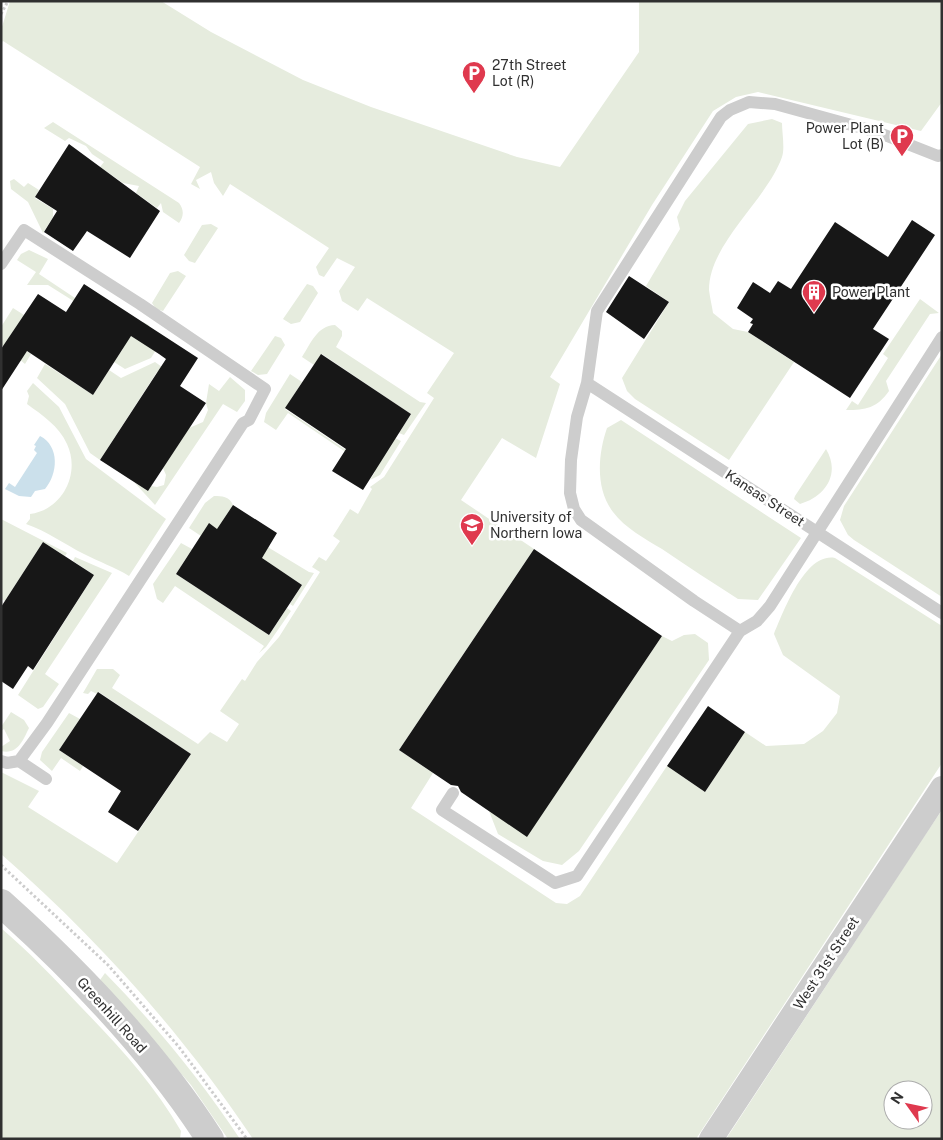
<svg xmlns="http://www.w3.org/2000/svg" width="943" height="1140" viewBox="0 0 943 1140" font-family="'Public Sans',sans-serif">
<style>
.green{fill:#e6ecde;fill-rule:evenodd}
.water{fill:#cbe0eb}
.building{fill:#171717}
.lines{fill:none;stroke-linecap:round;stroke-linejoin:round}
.path{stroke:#cdcdcd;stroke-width:3;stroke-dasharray:2.5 2.5;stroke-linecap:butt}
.service{stroke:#cdcdcd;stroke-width:12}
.minor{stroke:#cdcdcd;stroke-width:24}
.tertiary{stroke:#cdcdcd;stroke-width:28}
.labels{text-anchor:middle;stroke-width:5;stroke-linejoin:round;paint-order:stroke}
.poi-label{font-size:14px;fill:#303030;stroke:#fff;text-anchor:start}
.street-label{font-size:14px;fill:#303030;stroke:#fff}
</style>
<rect width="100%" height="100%" fill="#fff"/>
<!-- green -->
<path class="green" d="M10,1H161L211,32L303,80L371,107L517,157L560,167L639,52V1H942V102L921,131L758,92L736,97L713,111L652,205L550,377L560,384L536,458L502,438L461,500L534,549L399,750L433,773L411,808L556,903L567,904L580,896L667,766L705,792L745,732L766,746L804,744L823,731L837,713L840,696L783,655L774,634C783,613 805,552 835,558L942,626V763L696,1139H253C183,1034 96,937 1,854V772L39,791L28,807L117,863L191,754L99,692L97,694L91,691L88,694L83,693L97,669H113L120,675L112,688L198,744L210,732L227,742L239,724L220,711L242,679L245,681L257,662L279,637L320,572L312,567L319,557L326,561L340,541L333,536L350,509L358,514L372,489L370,487L384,477L434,398L427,393L454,353L367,298L358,311L342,301L339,291L355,267L337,258L324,277L319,275L316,267L329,248L230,184L223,196L214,183L211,172L196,180L200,189L191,184L200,167L3,41L1,43V30Z
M772,119L782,123C782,133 785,148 782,157C767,200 709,243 709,290C710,298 712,306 713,313L733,329L748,332L794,362L729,460L635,399L627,391L622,378L669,302L646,286L680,229L677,217L685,201L748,124Z
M53,122L179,203C184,210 184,216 179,223L163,212L161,203L157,208L136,193L139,186L123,183L100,167L104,162L92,154L86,146L69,138L65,141L44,128Z
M14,179L24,187L28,183L39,190L35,198L53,209V217L43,233L28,202L11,189L10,181Z
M211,224L218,228L195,263L189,261L184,255L202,225Z
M29,250L48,259L39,274L75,298V302L48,285H27L36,272L17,260L21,254Z
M178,271L186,276L163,311L156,309L152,303L170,273Z
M307,284L313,286L318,293L300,322L291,324L283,319Z
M920,299L939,313L930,314L886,381L889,391C877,408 866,410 846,410L852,401L858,405L888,358L883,354Z
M13,308L24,315L8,339L31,354L25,364L1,344V327Z
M143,322L149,325L156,350L151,358L125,369L114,362L123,349L116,345L124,331L133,337Z
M335,325L342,331V336L336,347L420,402L426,403L404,435L399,433L411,414L322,354L314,365L302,357C311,343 317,326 335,325Z
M275,336L281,338L285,345L267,374L258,375L251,371Z
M942,354V597L854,540L848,535L840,520L844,506Z
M155,362L179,379L157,372L100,460L90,453L65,404L37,378L45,364L93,395L109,370L121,378Z
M290,374L302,382L285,409L374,469L395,438L401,441L380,475L370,480L375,472L288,413L276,430L264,422L266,413Z
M230,377L245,390V401L237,412L223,404L155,505L134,482L148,491L151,486L157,487L164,485L166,475L163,468L189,428L203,422L208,410L206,403L209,384L219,391Z
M33,383L59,407L86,459L166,519L129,576C115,567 99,562 84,554C64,544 47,531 26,524L30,519V514C62,510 81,474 67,444C59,426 42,415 27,404L29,396L27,391Z
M621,420L801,538L758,600L738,599C713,583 687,566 662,549C645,539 625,528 613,512C595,489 598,454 607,428Z
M826,449C841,474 825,497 800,504L794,499L795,496Z
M214,496C222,496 229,496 233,505L223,520L309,572L314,573L293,606L290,604L302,585L209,524L201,536L189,528L205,503Z
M1,519L67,553L65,556L43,542L5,601L1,599Z
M181,543L192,549L176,574L269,635L287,608L291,611L266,647L259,653L264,646L175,586L163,603L157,599L153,584Z
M75,557L112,573L45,674L59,684L43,707L38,709L18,695L94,575L73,561Z
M695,634L708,643L709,660L579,851L562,865L543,861L498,834L489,811L527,836L662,636L672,641L684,635Z
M11,712L24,720L29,728C23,740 18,755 1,751V747L10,741L4,729L1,731V727Z
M69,713L80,719L59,750L83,766L80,771L61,758L52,771L40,760L42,752Z
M942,810V1139H726L919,844ZM893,1090H923V1120H893Z
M1,928C29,952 55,979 80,1006C118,1045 154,1084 181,1131L180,1139H1Z
M105,973C154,1023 201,1080 240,1139H228L191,1085L100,980Z"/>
<!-- water -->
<path class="water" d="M40,436C60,446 58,474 45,489L35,491L31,497L19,496L5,489L9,483L15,487L37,453L34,450L36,446L34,445Z"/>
<!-- building -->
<path class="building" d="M69,144L160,211L130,258L87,231L73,251L44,232L57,211L35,197Z
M912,220L935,235L873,329L889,339L850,398L748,332L753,324L750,323L753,319L737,308L753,282L770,293L778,281L791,289L835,222L888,257Z
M629,276L669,302L644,339L606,312Z
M84,284L198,358L180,386L206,403L148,491L100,460L166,359L159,354L131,336L93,395L27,351L1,391V349L38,294L66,312Z
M321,354L411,414L363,490L332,471L346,449L285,408Z
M233,505L277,533L262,558L302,585L269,635L176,574L209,523L217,529Z
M43,542L94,575L33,670L28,666L13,689L1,681V607Z
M534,549L662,636L527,837L461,792L458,786L451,785L399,750Z
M98,692L191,754L138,831L108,812L121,791L59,750Z
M708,706L745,732L705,792L667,766Z"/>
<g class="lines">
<!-- path -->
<path class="path" d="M1,14L8,1
M1,865L108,965L179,1047L247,1139"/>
<!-- service -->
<path class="service" d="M942,155L938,156L877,132L775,104L749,102L730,110L721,117L597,311L587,383L577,417L571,460L570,493L574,509L581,520L694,601L740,631L757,621L770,606L942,337
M1,264L24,230L140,304L265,389L249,420L243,423L47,723L19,761
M587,383L942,613
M1,761L7,763L19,761L46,779
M453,793L442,810L555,883L577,876L740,631"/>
<!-- minor -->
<path class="minor" d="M711,1139L942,788"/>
<!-- tertiary -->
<path class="tertiary" d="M1,903C79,973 153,1050 210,1139"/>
</g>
<!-- icons -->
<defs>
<g id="parking-pin" transform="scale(1.25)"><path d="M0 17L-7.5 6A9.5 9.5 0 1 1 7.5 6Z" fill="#df394e" stroke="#fff"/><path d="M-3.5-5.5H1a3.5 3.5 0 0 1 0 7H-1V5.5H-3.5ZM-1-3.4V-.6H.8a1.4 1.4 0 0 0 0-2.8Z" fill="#fff"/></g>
<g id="building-pin" transform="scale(1.25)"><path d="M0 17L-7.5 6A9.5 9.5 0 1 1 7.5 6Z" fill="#df394e" stroke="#fff"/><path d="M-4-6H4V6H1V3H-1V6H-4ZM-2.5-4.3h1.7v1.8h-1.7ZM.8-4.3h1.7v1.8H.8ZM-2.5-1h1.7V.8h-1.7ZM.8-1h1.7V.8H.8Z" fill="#fff"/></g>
<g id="university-pin" transform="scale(1.25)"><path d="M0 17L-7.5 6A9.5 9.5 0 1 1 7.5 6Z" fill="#df394e" stroke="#fff"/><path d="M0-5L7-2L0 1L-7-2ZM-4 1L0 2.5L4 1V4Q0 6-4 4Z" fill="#fff"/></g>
</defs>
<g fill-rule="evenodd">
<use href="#parking-pin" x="474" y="73"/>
<use href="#parking-pin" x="902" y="136"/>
<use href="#building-pin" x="814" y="292"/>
<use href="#university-pin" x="472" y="525"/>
</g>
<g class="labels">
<!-- poi labels -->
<g class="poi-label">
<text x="492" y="70">27th Street<tspan x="492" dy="16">Lot (R)</tspan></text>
<text x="884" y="133" text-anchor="end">Power Plant<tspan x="884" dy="16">Lot (B)</tspan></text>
<text x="832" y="297">Power Plant</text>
<text x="490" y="522">University of<tspan x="490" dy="16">Northern Iowa</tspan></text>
</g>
<!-- street labels -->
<g class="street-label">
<text transform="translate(765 498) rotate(33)" y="5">Kansas Street</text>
<text transform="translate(826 963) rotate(-57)" y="5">West 31st Street</text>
<text transform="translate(112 1015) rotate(48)" y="5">Greenhill Road</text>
</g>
</g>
<!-- border -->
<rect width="943" height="1140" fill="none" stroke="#303030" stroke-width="5"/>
<!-- north arrow -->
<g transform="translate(908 1105) rotate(303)"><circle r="24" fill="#ffffff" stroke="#acacac"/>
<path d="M0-4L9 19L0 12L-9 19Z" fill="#df394e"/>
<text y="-8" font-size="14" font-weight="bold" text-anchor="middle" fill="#303030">N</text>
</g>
</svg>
